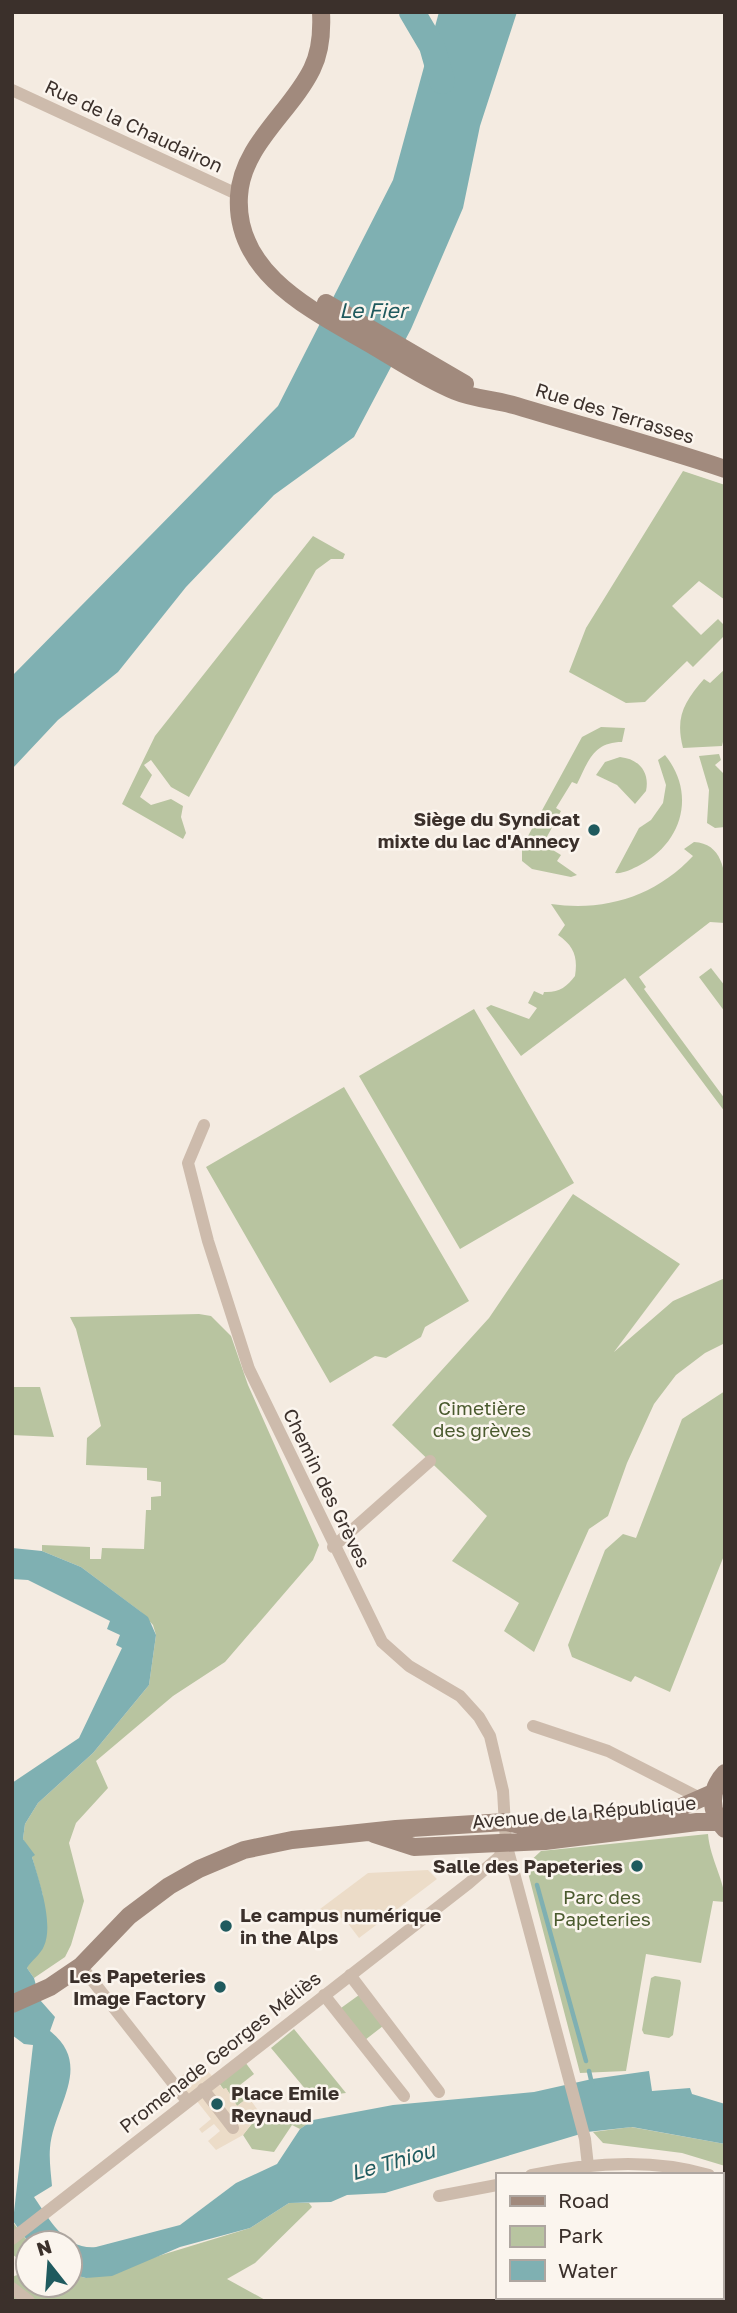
<svg xmlns="http://www.w3.org/2000/svg" width="737" height="2313" viewBox="0 0 737 2313" font-family="'Golos Text',sans-serif">
<style>
.green{fill:#b8c4a0}
.plaza{fill:#ecdcc8}
.water{fill:#7fb0b2}
.lines{fill:none;stroke-linecap:round;stroke-linejoin:round}
.stream{stroke:#7fb0b2;stroke-width:4.5}
.river{stroke:#7fb0b2;stroke-width:26}
.street{stroke:#cdbbac;stroke-width:12}
.secondary{stroke:#a18a7d;stroke-width:18}
.poi-dot{fill:#1f5a5e;stroke:#fbf5ee;stroke-width:2.5}
.labels{text-anchor:middle;stroke-width:5;stroke-linejoin:round;paint-order:stroke}
.street-label{font-size:19px;fill:#3b302b;stroke:#fbf5ee}
.poi-label{font-size:19px;font-weight:bold;fill:#3b302b;stroke:#fbf5ee;text-anchor:end}
.park-label{font-size:19px;fill:#4a5a2e;stroke:#fbf5ee}
.water-label{font-size:21px;font-style:italic;fill:#1f5a5e;stroke:#fbf5ee}
</style>
<rect width="100%" height="100%" fill="#f4ebe1"/>
<!-- green -->
<path class="green" d="M683,471L725,485V600L699,581L672,606L701,635L718,619L725,626V635L693,667L687,661L645,702L626,703L569,672L586,628Z
M313,536L345,554L343,559H331L316,570L189,797L171,787L151,760L144,765L152,775L140,797L151,805L171,799L183,806L181,817L186,833L183,839L122,804L155,736Z
M725,669V733L722,746L683,748C675,717 684,702 704,679L710,683Z
M601,727L625,728L622,742C593,742 588,762 577,784L572,782L556,808L561,811L543,844L561,855L557,861L577,875L571,877L532,869L522,861V847L582,737Z
M719,754L721,760L715,765L725,775V827L715,828L707,823L709,790L699,756Z
M665,755C696,793 683,842 640,865C632,869 623,874 615,873L639,828L651,820L663,803L666,785L658,760Z
M620,757C639,759 650,772 646,791L635,804L617,785L596,775L605,762Z
M694,842C733,844 725,896 725,923L710,922L639,977L646,987L644,989L725,1099V1112L625,978L521,1056L486,1008L491,1005L529,1019L537,1008L528,1003L534,991L543,995L544,992C558,993 567,987 575,976C578,957 574,946 558,935L565,925L551,904C605,912 656,896 693,856L684,849Z
M711,968L725,986V1012L699,977Z
M474,1009L574,1183L460,1249L359,1076Z
M344,1087L469,1301L425,1327L421,1337L386,1358L375,1356L330,1383L206,1167Z
M573,1194L680,1264L614,1352L673,1301L725,1278V1343L705,1353L676,1375L654,1404L627,1463L608,1516L589,1529L534,1652L504,1631L519,1603L452,1561L487,1516L392,1425L489,1318Z
M199,1314L211,1316L231,1336L248,1385L319,1545L313,1560L225,1662L173,1696L96,1761L108,1788L76,1823L69,1843L84,1901L71,1945L65,1957L34,1978L27,1968L43,1896L32,1857L23,1839L25,1824L38,1803L93,1753L149,1685L156,1635L153,1625L141,1612L81,1567L42,1551V1545L90,1547V1559H101L102,1548L144,1549L146,1510H151V1497L161,1496V1482L147,1480V1468L86,1465L87,1438L101,1426L76,1329L70,1317Z
M12,1387H40L54,1437L12,1435Z
M725,1391V1553L670,1692L635,1676L631,1682L572,1657L568,1645L605,1550L623,1534L636,1538L682,1419Z
M708,1834C710,1859 725,1881 725,1902L713,1901L701,1963L646,1954L626,2071L580,2073L526,1865L541,1851Z
M655,1976L680,1980L681,1983L673,2035L669,2038L644,2034L642,2030L651,1978Z
M359,1995L383,2026L365,2040L341,2008Z
M294,2029L346,2093L312,2097L271,2048Z
M245,2062L254,2074L240,2085L245,2100L237,2106L226,2088L224,2090L219,2083Z
M311,2115L313,2120L300,2129L292,2125L274,2152L252,2149L243,2135L254,2121Z
M631,2127L725,2144V2166L682,2153L603,2143L593,2132Z
M289,2203H309L312,2207L255,2263L227,2279L267,2301H12V2277L17,2275V2258L12,2254V2221L29,2243L28,2285H70V2274L86,2278L250,2228Z"/>
<!-- plaza -->
<path class="plaza" d="M428,1870L437,1879L359,1938L343,1917L332,1925L320,1909L368,1873Z
M200,2062L223,2089L226,2088L237,2106L245,2100L240,2093L243,2090L260,2113L243,2135L216,2150L208,2141L220,2131L214,2124L202,2133L199,2129L211,2119L196,2100L168,2086Z"/>
<!-- water -->
<path class="water" d="M439,12H517L480,126L463,208L411,329L354,437L274,495L186,587L118,672L58,720L12,769V676L278,406L393,180Z
M12,1548L42,1551L81,1567L148,1617L156,1635L149,1685L93,1753L38,1803L25,1824L23,1839L35,1855L32,1857C39,1880 54,1924 44,1946C41,1954 31,1961 27,1968L34,1978L40,2000L55,2017L50,2031C94,2066 54,2105 50,2148C49,2160 51,2174 52,2186L34,2197C50,2220 65,2250 96,2247L180,2225L236,2183L277,2164L300,2129L313,2120L393,2105L534,2092L592,2079L649,2071L652,2091L690,2088L692,2094L725,2104V2144L632,2127L587,2132L385,2193L347,2195L331,2202L289,2203L250,2228L180,2247L112,2276L86,2278L70,2274V2243H29L13,2221L33,2045L24,2044L12,2035V1783L79,1738L122,1648L116,1645L120,1635L107,1629L110,1621L28,1580L12,1579Z"/>
<g class="lines">
<!-- stream -->
<path class="stream" d="M537,1885L586,2061
M589,2071L592,2084"/>
<!-- river -->
<path class="river" d="M412,12L432,46L442,81"/>
<!-- street -->
<path class="street" d="M12,90L239,195
M204,1125L188,1163L208,1241L249,1369L382,1642L409,1666L460,1696L479,1717L490,1736L503,1791L506,1843L585,2139L588,2166
M333,1547L430,1461
M533,1726L608,1751L702,1799
M81,1966L187,2101
M350,1975L439,2092
M324,1995L404,2096
M203,2089L233,2128
M531,2175C588,2163 653,2158 709,2175
M721,2179L725,2181
M439,2196L497,2185
M12,2239L469,1883L499,1857L506,1843
M12,2288L29,2301"/>
<!-- secondary -->
<path class="secondary" d="M321,12C322,31 321,51 312,69C291,112 242,145 239,196C234,275 316,312 372,345C399,361 426,379 455,391C474,399 497,400 517,406C586,427 656,446 725,469
M326,303L465,384
M725,1773C709,1790 709,1812 725,1829
M374,1834L414,1847L545,1841L697,1822H719
M12,2004L50,1987L81,1966L129,1916L169,1886L199,1869L244,1850L292,1840L396,1829L505,1822L537,1828L572,1825L679,1808L713,1793"/>
</g>
<!-- markers -->
<g class="poi-dot">
<circle cx="594" cy="830" r="7"/>
<circle cx="637" cy="1866" r="7"/>
<circle cx="226" cy="1926" r="7"/>
<circle cx="220" cy="1987" r="7"/>
<circle cx="217" cy="2104" r="7"/>
</g>
<g class="labels">
<!-- street labels -->
<g class="street-label">
<text transform="translate(134 126) rotate(25)" y="7">Rue de la Chaudairon</text>
<text transform="translate(615 413) rotate(17)" y="7">Rue des Terrasses</text>
<text transform="translate(327 1488) rotate(64)" y="7">Chemin des Grèves</text>
<text transform="translate(584 1812) rotate(-5)" y="7">Avenue de la République</text>
<text transform="translate(220 2052) rotate(-38)" y="7">Promenade Georges Méliès</text>
</g>
<!-- poi labels -->
<g class="poi-label">
<text x="580" y="826">Siège du Syndicat<tspan x="580" dy="22">mixte du lac d'Annecy</tspan></text>
<text x="623" y="1873">Salle des Papeteries</text>
<text x="240" y="1922" text-anchor="start">Le campus numérique<tspan x="240" dy="22">in the Alps</tspan></text>
<text x="206" y="1983">Les Papeteries<tspan x="206" dy="22">Image Factory</tspan></text>
<text x="231" y="2100" text-anchor="start">Place Emile<tspan x="231" dy="22">Reynaud</tspan></text>
</g>
<!-- park labels -->
<g class="park-label">
<text x="482" y="1415">Cimetière<tspan x="482" dy="22">des grèves</tspan></text>
<text x="602" y="1904">Parc des<tspan x="602" dy="22">Papeteries</tspan></text>
</g>
<!-- water labels -->
<g class="water-label">
<text x="373" y="318">Le Fier</text>
<text transform="translate(393 2162) rotate(-16)" y="7">Le Thiou</text>
</g>
</g>
<!-- border -->
<rect width="737" height="2313" fill="none" stroke="#3b302b" stroke-width="28"/>
<!-- legend -->
<rect x="496" y="2173" width="228" height="126" fill="#fbf5ee" stroke="#aea6a0" stroke-width="2"/>
<rect x="510" y="2196" width="35" height="10" fill="#a18a7d" stroke="#aea6a0" stroke-width="2"/>
<text x="558" y="2208" font-size="21" fill="#3b302b">Road</text>
<rect x="510" y="2226" width="35" height="21" fill="#b8c4a0" stroke="#aea6a0" stroke-width="2"/>
<text x="558" y="2243" font-size="21" fill="#3b302b">Park</text>
<rect x="510" y="2260" width="35" height="21" fill="#7fb0b2" stroke="#aea6a0" stroke-width="2"/>
<text x="558" y="2278" font-size="21" fill="#3b302b">Water</text>
<!-- north arrow -->
<g transform="translate(49 2264) rotate(343)"><circle r="33" fill="#fbf5ee" stroke="#aea6a0" stroke-width="2"/>
<path d="M0-5L12 26L0 18L-12 26Z" fill="#1f5a5e"/>
<text y="-10" font-size="19" font-weight="bold" text-anchor="middle" fill="#3b302b">N</text>
</g>
</svg>
